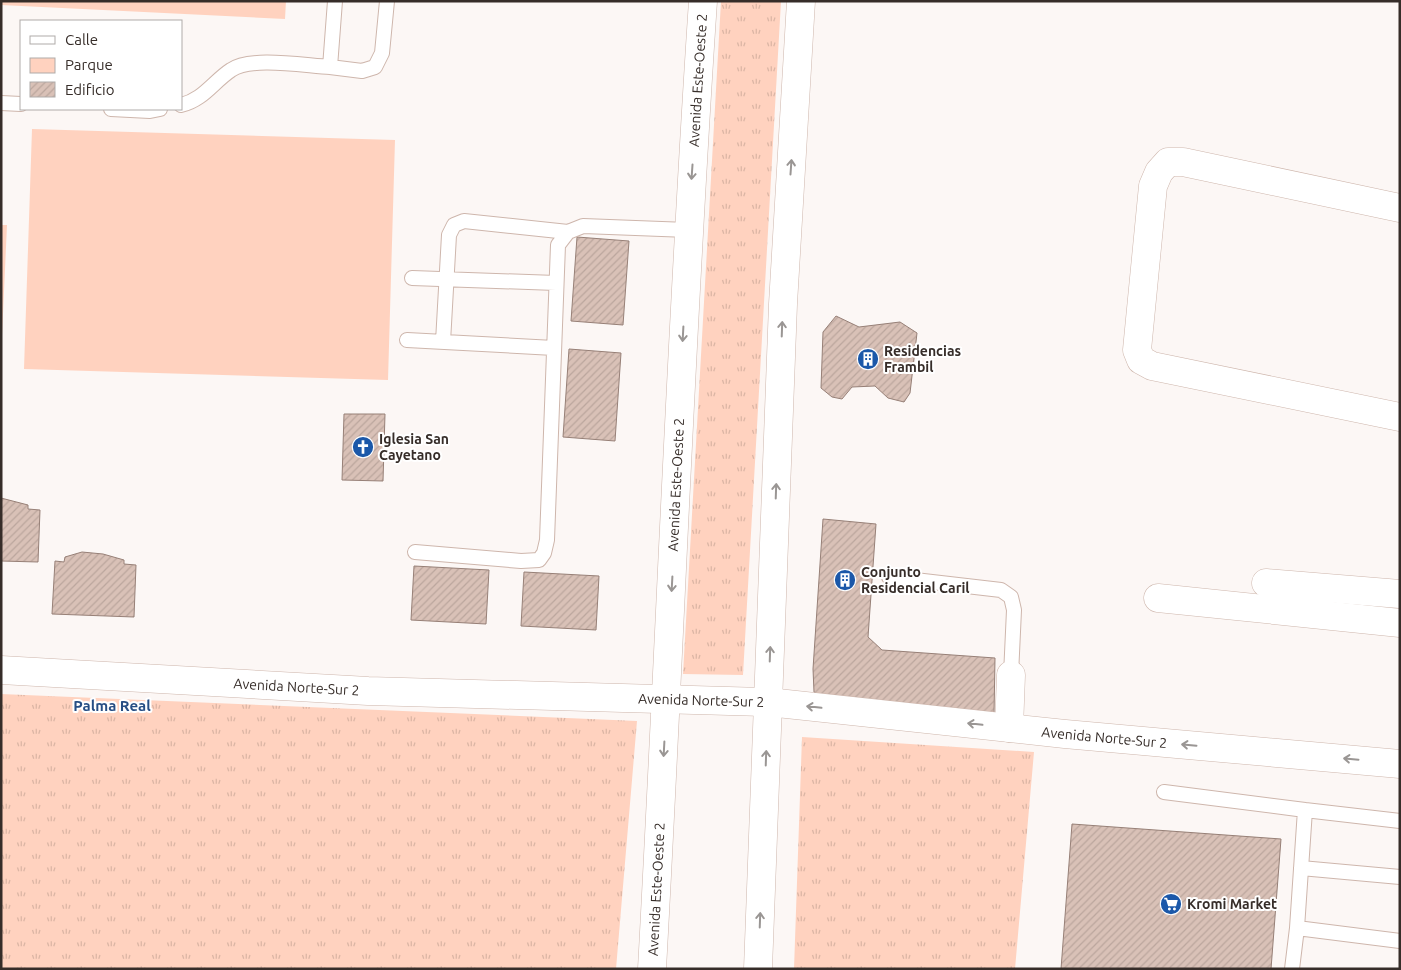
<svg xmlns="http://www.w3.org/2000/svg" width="1401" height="970" viewBox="0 0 1401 970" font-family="Ubuntu,sans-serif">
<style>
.grass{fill:url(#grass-tufts)}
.park{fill:#ffd2bf}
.building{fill:url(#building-hatch);stroke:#978077}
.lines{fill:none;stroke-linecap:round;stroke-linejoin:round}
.service-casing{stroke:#ceb6ac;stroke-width:16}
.minor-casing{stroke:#ceb6ac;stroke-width:29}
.service{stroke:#fff;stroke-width:14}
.minor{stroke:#fff;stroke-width:28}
.oneway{stroke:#9a9694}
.labels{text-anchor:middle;stroke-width:4;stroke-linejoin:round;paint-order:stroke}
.street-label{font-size:14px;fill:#362d29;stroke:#fff}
.poi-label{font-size:14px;font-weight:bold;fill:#362d29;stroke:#fff;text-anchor:start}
.neighbourhood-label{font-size:15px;font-weight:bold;fill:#274e84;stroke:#fff}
</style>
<defs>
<pattern id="grass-tufts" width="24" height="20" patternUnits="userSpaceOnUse" patternTransform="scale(1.25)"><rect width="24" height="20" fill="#ffd2bf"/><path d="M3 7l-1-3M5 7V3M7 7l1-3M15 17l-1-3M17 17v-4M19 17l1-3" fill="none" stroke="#dbb5a4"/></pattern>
<pattern id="building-hatch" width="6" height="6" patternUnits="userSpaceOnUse" patternTransform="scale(1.25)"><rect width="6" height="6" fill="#d9c1b7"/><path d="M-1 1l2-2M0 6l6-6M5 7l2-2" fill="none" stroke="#bba69d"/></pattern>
</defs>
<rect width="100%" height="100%" fill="#fcf7f5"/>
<!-- grass -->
<path class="grass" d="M721,1H781L743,675L683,674Z
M1,694L637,721L616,969H1Z
M802,737L1034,752L1015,969H794Z"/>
<!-- park -->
<path class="park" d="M1,1H286L285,19L1,5Z
M32,129L395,140L388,380L24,369Z
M1,225H7L1,358Z"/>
<!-- building -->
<path class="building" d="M577,237L629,241L623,325L571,321Z
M836,316L859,327L900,322L917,333L910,393L904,402L888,398L875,386L852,387L842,399L832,397L821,388L823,332Z
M569,349L621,353L615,441L563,437Z
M344,414H385L383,481L342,480Z
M1,498L28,505V509L40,510L38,562L1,561Z
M823,519L876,524L868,637L882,650L995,658L994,715L826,702L814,692L813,669Z
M82,552L103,554L124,560V564L136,565L134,617L52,614L55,561L64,562L65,557Z
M414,566L489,570L486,624L411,620Z
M524,572L599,576L596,630L521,626Z
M1072,824L1281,839L1271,969H1061Z"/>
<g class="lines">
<!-- service casing -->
<g class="service-casing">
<path id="service" d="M330,67L362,71L375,67L382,53L387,1
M1,103L21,104
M181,105C203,100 213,82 231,70C251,56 306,66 330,67L335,1
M111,109L150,111L160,109
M412,278L556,283
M407,340L554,348
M443,342L449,235L454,225L464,221L568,232
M415,552L521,561L539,560L544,553L547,540L558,245L568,232L583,226L688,230
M889,577L1001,590L1011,597L1014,610L1011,675
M1164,792L1305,810L1297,928L1292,969
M1305,810L1400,821
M1301,868L1400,877
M1297,928L1400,941"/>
</g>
<!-- minor casing -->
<g class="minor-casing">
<g id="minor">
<path d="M1400,208L1183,162H1168L1159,172L1153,186L1137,350L1141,360L1152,366L1400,417"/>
<path d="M1266,583L1400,594"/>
<path d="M1158,598L1400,623"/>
<path id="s1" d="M1,670L368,691L768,702L1065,734L1400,764"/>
<path d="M1009,728L1011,675"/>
<path id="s2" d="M652,969C670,646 681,323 703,1"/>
<path d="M758,969L783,304L801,1"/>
</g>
</g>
<!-- service -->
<use href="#service" class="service"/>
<!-- minor -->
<use href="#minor" class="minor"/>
</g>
<!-- one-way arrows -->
<defs><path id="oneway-shaft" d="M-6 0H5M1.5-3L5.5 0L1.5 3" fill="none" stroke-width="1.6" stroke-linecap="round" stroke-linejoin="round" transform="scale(1.25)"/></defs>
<g class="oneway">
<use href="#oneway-shaft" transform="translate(791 167) rotate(-86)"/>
<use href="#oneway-shaft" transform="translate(692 172) rotate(94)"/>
<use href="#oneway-shaft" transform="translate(782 329) rotate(-88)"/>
<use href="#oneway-shaft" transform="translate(683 334) rotate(93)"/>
<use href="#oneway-shaft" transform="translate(776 491) rotate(-88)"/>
<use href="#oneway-shaft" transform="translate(672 584) rotate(93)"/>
<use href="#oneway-shaft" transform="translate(770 654) rotate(-88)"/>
<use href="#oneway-shaft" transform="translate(814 707) rotate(-174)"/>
<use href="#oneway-shaft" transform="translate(975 724) rotate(-174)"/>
<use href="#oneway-shaft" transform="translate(1189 745) rotate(-175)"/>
<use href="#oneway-shaft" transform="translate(664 749) rotate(93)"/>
<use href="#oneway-shaft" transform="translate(766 758) rotate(-88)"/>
<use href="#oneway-shaft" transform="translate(1351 759) rotate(-175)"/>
<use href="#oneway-shaft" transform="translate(760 920) rotate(-88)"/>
</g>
<!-- icons -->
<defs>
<g id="building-disc" transform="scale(1.125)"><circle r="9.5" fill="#1b58a9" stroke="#fff"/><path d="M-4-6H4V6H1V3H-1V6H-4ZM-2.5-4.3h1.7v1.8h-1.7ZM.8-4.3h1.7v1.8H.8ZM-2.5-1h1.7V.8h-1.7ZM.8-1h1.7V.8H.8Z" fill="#fff"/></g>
<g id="church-disc" transform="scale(1.125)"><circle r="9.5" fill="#1b58a9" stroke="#fff"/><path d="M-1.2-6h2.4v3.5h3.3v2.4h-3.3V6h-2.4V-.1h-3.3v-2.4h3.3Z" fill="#fff"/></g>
<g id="supermarket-disc" transform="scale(1.125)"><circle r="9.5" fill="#1b58a9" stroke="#fff"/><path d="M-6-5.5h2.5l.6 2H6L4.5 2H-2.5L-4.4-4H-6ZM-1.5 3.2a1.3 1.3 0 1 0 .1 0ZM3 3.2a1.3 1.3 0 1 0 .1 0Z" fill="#fff"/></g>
</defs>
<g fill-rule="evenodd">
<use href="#building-disc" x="868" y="359"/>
<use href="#church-disc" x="363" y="447"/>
<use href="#building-disc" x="845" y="580"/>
<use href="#supermarket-disc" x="1171" y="904"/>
</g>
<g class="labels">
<!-- street labels -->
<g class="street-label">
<text dy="5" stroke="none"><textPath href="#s2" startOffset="890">Avenida Este-Oeste 2</textPath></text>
<text dy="5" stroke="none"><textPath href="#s2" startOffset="485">Avenida Este-Oeste 2</textPath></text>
<text dy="5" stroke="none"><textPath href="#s1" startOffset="296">Avenida Norte-Sur 2</textPath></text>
<text dy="5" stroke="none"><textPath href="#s1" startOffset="701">Avenida Norte-Sur 2</textPath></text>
<text dy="5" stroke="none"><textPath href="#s1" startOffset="1106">Avenida Norte-Sur 2</textPath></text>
<text dy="5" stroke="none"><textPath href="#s2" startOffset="80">Avenida Este-Oeste 2</textPath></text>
</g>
<!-- poi labels -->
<g class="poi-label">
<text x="884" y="356">Residencias<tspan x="884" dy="16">Frambil</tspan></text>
<text x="379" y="444">Iglesia San<tspan x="379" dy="16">Cayetano</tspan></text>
<text x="861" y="577">Conjunto<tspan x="861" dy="16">Residencial Caril</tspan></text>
<text x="1187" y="909">Kromi Market</text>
</g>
<!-- neighbourhood labels -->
<g class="neighbourhood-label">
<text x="112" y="711">Palma Real</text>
</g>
</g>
<!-- border -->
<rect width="1401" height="970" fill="none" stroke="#362d29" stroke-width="5"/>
<!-- legend -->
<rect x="20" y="20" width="162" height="90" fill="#ffffff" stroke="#afaba9"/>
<rect x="30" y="36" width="25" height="8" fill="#ffffff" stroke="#afaba9"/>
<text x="65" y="45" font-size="15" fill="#362d29">Calle</text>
<rect x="30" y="58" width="25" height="15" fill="#ffd2bf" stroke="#afaba9"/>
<text x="65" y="70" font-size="15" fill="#362d29">Parque</text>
<rect x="30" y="82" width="25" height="15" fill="url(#building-hatch)" stroke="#afaba9"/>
<text x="65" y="95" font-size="15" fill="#362d29">Edificio</text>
</svg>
